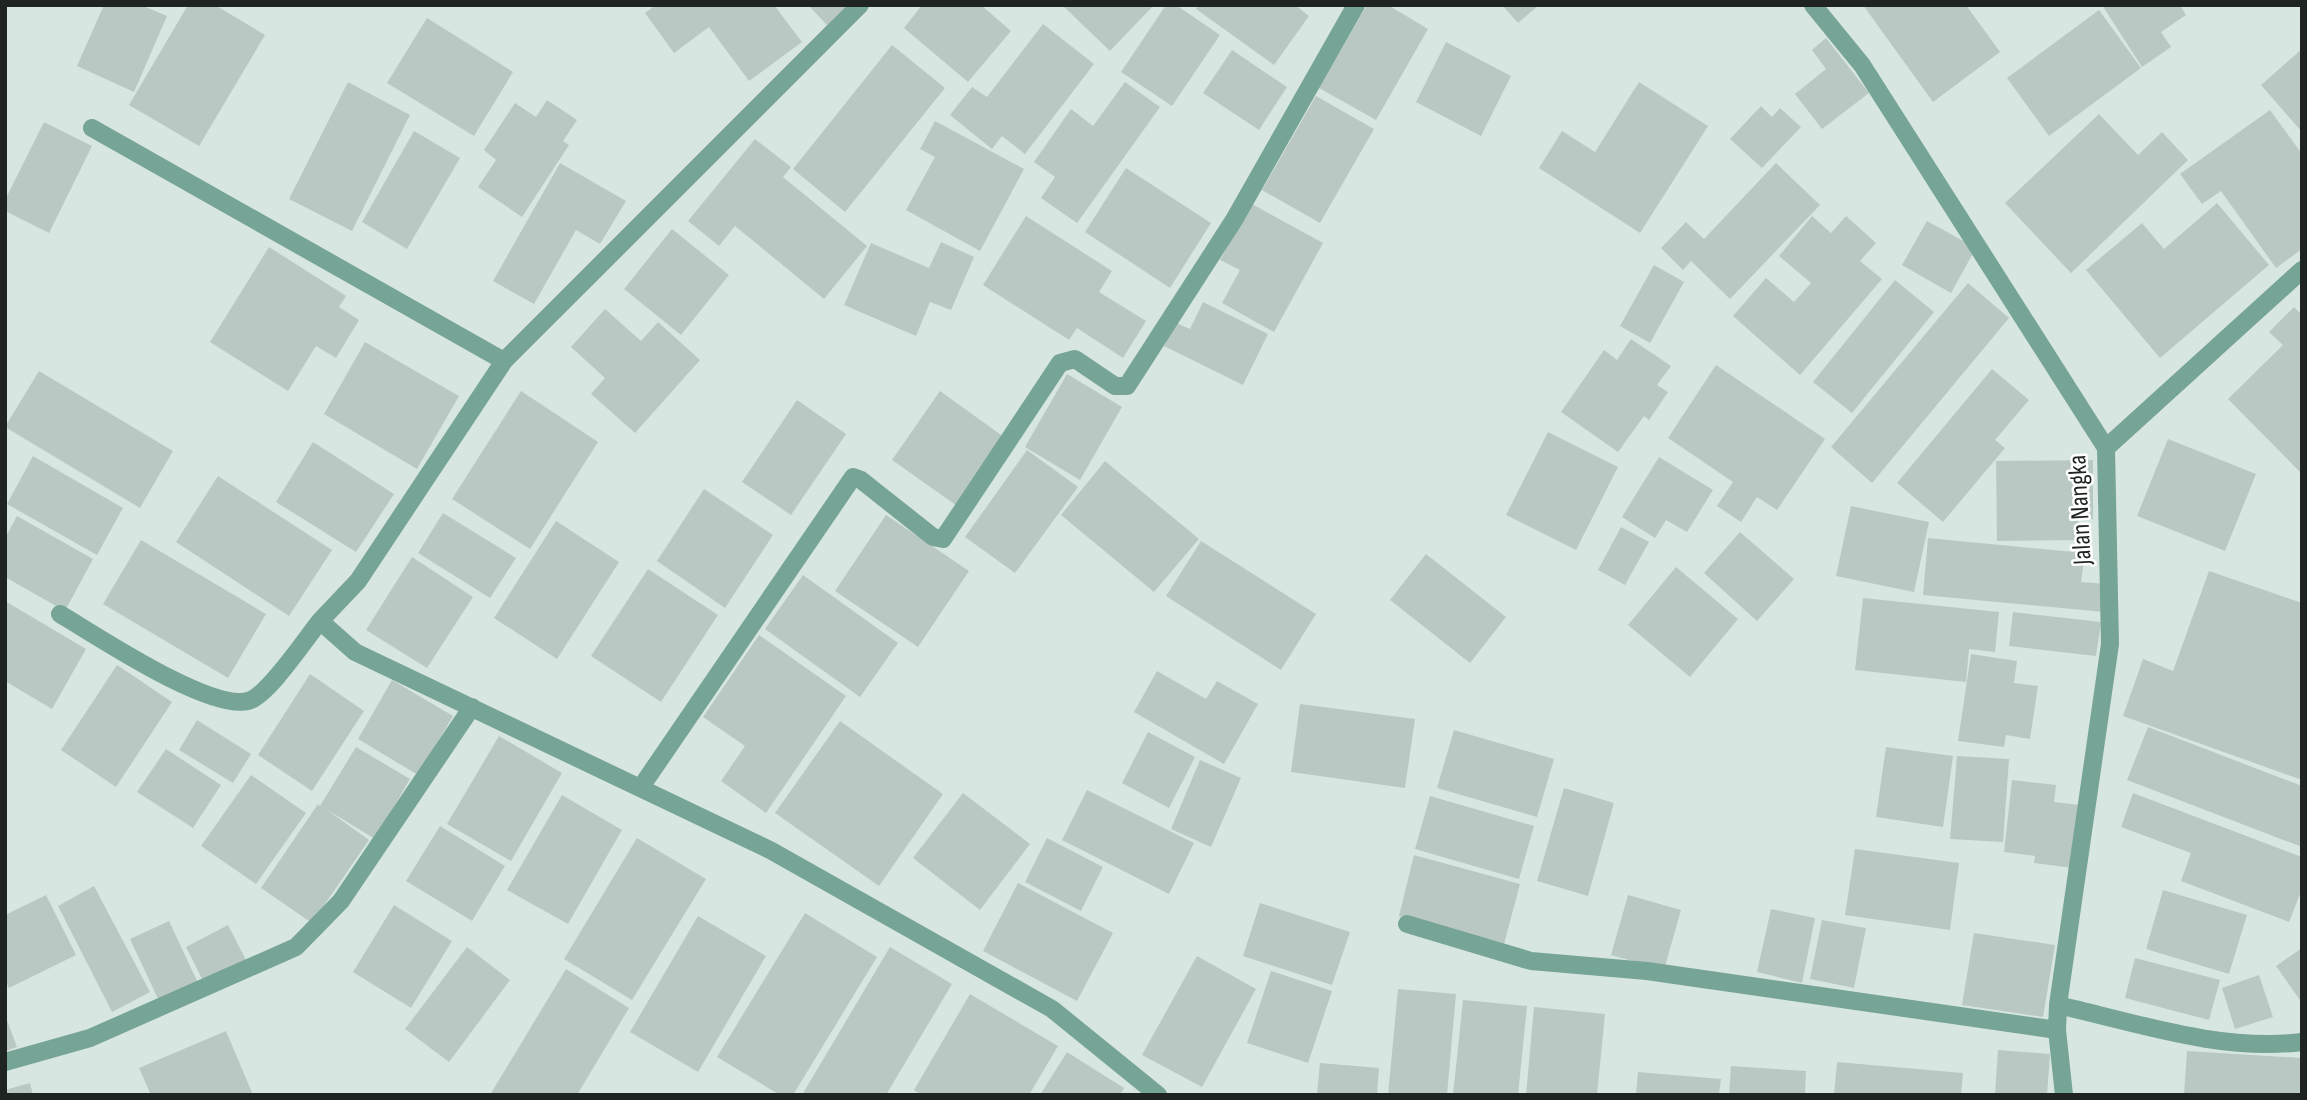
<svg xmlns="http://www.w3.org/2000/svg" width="2307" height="1100" viewBox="0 0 2307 1100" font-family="'Sofia Sans Condensed',sans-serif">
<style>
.building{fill:#bac8c4}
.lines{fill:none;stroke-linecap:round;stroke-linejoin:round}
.street{stroke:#76a497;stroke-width:18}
.labels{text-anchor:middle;stroke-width:5;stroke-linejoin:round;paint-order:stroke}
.street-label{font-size:26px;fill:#1f2423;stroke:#fff}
</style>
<rect width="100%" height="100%" fill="#d8e6e1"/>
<!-- building -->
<path class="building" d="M104,5H141L167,16L134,92L77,66Z
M188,5H215L265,35L199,146L129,105Z
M656,5H774L802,42L749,81L709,27L674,53L645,13Z
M808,5H847L827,25Z
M922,5H981L1011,31L968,82L904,28Z
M1062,5H1154L1110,51Z
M1166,5H1176L1220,35L1172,106L1121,72Z
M1198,5H1295L1309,16L1274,65L1196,9Z
M1367,5H1388L1428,29L1376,120L1319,88Z
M1502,5H1539L1518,23Z
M1863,5H1966L2000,52L1933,102Z
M2102,5H2180L2186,15L2161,32L2171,47L2142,67Z
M2099,10L2141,68L2049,136L2007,78Z
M427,18L513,72L474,136L387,83Z
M1043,24L1094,64L1025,154L1002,136L992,149L950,115L972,87L987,97Z
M1826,38L1869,93L1822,129L1795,94L1826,69L1812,50Z
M1446,42L1511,76L1481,136L1416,102Z
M892,45L945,88L845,212L793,169Z
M2302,49V132L2261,85Z
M1232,50L1287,87L1259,130L1203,93Z
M348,82L410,115L352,231L289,199Z
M1125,82L1160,107L1077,223L1041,198L1055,177L1034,162L1071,109L1093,126Z
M1639,82L1708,126L1640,233L1539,168L1562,131L1595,152Z
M1316,96L1374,129L1320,223L1262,190Z
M547,100L577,120L563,141L569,145L522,217L478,187L496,160L484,150L515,103L536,117Z
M1761,106L1772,117L1780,108L1801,127L1762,168L1730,139Z
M2270,110L2302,154V249L2276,268L2221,191L2202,204L2180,174Z
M2099,114L2138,155L2162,132L2188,160L2071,273L2005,203Z
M935,121L1024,169L980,251L906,210L935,157L920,149Z
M44,122L92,146L49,233L5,211V200Z
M414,131L460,158L407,249L362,222Z
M755,139L791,167L783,177L867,246L824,299L735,226L719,246L688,221Z
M560,163L626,201L600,244L576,230L534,304L493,281Z
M1776,163L1820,205L1730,299L1691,261L1683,270L1661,248L1686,222L1704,239Z
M1126,168L1211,223L1170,288L1085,232Z
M2217,203L2269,265L2160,358L2086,270L2142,223L2164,249Z
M1252,204L1323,243L1274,332L1222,303L1240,270L1220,260Z
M1026,216L1112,271L1099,292L1146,321L1123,358L1077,328L1069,340L983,285Z
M1812,216L1831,233L1846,216L1876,243L1860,261L1882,279L1800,375L1733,316L1766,278L1794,302L1811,283L1779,256Z
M1927,221L1976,248L1951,293L1902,265Z
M672,229L729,275L681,335L624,289Z
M941,242L974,257L951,310L930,302L916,336L844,305L871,243L929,268Z
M269,247L346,296L339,307L359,320L336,358L316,346L288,391L210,342Z
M1654,265L1684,282L1650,343L1620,326Z
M1895,280L1934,312L1852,413L1813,382Z
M1968,283L2009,318L1872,483L1831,447Z
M1203,302L1268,334L1243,385L1164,346L1176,323L1190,329Z
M2294,307L2302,315V474L2228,399L2283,345L2269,332Z
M605,309L641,341L658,322L700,360L635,433L591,394L605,378L571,347Z
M1631,339L1671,366L1657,385L1668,392L1649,420L1644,416L1618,452L1561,412L1604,350L1617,360Z
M365,342L459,396L417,469L324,414Z
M1716,365L1825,439L1777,510L1757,497L1741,522L1717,506L1733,482L1668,438Z
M1992,369L2029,400L1995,440L2005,448L1943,522L1897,483Z
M39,371L173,451L140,508L5,427Z
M1067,374L1122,407L1080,480L1025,447Z
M521,391L598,442L530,549L452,499Z
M940,391L1008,440L960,508L892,460Z
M797,400L846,434L791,515L742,482Z
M1548,432L1618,467L1576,550L1506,515Z
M2168,439L2256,474L2225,551L2137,516Z
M313,442L394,494L356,552L276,502Z
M1027,450L1078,487L1015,573L965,537Z
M33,456L123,508L97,555L7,504Z
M1659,457L1713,490L1687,532L1666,520L1655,538L1622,517Z
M2093,460V519H2078L2079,540L1997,541L1996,461Z
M1105,461L1199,539L1154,592L1061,515Z
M218,476L332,550L289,616L176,542Z
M704,489L773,535L725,608L657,561Z
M1851,506L1929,522L1914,592L1836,576Z
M443,513L516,558L490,598L418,553Z
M886,515L969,571L918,647L835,591Z
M17,516L93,559L65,611L5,577V538Z
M556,521L619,562L557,659L494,618Z
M1621,527L1649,542L1625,585L1598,570Z
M1740,532L1794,579L1757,621L1704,573Z
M1928,538L2085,553L2081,582L2107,584L2104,612L1923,595Z
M141,540L266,614L228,678L103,604Z
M1201,541L1316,614L1281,670L1166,596Z
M1426,554L1506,617L1470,663L1390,600Z
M412,557L473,597L427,668L366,630Z
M1676,567L1738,619L1690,677L1628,625Z
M648,569L718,615L661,702L591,656Z
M2209,571L2302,603V780L2123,716L2143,659L2173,671Z
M803,575L898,643L860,697L765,629Z
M1863,598L1999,612L1995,652L1969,649L1966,682L1855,670Z
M5,601L86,649L52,709L5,681Z
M2013,612L2101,622L2096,656L2009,646Z
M759,635L846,696L766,813L721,781L745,746L703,717Z
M1971,654L2017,661L2014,683L2038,686L2030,739L2006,735L2004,747L1958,741Z
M117,665L172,702L116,787L61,750Z
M1157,671L1206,699L1217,681L1258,704L1224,764L1134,712Z
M310,674L364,711L312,791L258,755Z
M392,680L453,716L418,775L358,739Z
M1300,704L1415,719L1405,788L1291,772Z
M197,720L251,754L233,783L179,750Z
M840,721L943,794L879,886L775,813Z
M2148,727L2302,786V847L2127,780Z
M1454,730L1554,759L1537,817L1437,788Z
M1148,732L1195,757L1169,808L1122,783Z
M499,736L562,773L511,861L447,824Z
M356,747L410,779L375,839L326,809L369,840L312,923L261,888L318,804L320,806Z
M1886,747L1953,756L1943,827L1876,817Z
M166,749L221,785L193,828L137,792Z
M1957,756L2009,759L2003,842L1950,839Z
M1200,760L1241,778L1211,847L1171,829Z
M251,775L306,813L256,884L201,846Z
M2012,780L2056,785L2054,802L2080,805L2073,868L2034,863L2035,856L2004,852Z
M1564,788L1614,803L1588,896L1537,881Z
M1087,790L1194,843L1169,894L1062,840Z
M963,793L1030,844L980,910L913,858Z
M2133,793L2302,857V889L2289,922L2181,881L2191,853L2121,827Z
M562,795L622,830L568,924L507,890Z
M1430,796L1534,826L1519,879L1415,849Z
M440,826L505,866L472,921L406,881Z
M637,838L706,879L632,1000L564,959Z
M1047,838L1103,867L1081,911L1025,882Z
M1855,849L1959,863L1950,930L1845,915Z
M1414,855L1520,884L1504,944L1399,916Z
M1018,883L1113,933L1077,1001L983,951Z
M94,886L150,992L112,1012L58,906Z
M2163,890L2247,915L2229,974L2146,949Z
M46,895L76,955L9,988L5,980V915Z
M1628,895L1681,910L1664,970L1611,955Z
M1260,903L1350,932L1332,985L1243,956Z
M394,905L452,941L411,1008L353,972Z
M1771,909L1815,918L1802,983L1757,972Z
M805,913L877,957L793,1095H780L717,1057Z
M698,916L766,956L698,1072L630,1032Z
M1822,920L1866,928L1854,988L1810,979Z
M169,921L198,983L159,1001L130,939Z
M228,925L248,964L205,985L186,947Z
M1974,933L2055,945L2043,1017L1962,1005Z
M467,947L510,980L449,1062L405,1029Z
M890,947L952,984L886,1095H802Z
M2302,948V1003L2276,966Z
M1197,956L1256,989L1202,1087L1142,1055Z
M2135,958L2220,980L2209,1020L2125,998Z
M566,969L629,1008L577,1095H490Z
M1271,971L1332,991L1308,1063L1247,1043Z
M2259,975L2273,1017L2235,1029L2222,988Z
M1398,989L1456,994L1447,1095H1388Z
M970,994L1058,1046L1029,1095H921L914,1090Z
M1463,1000L1527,1006L1518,1095H1453Z
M1534,1007L1605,1014L1597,1095H1526Z
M5,1015L17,1047L5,1051Z
M226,1031L253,1095H151L139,1068Z
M1998,1050L2050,1054L2047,1095H1995Z
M2187,1051L2302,1058V1095H2184Z
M1067,1052L1124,1088L1120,1095H1040Z
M1837,1062L1963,1073L1961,1095H1834Z
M1320,1063L1379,1068L1377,1095H1317Z
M1731,1066L1806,1071L1805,1095H1729Z
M1638,1072L1721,1079L1719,1095H1636Z
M30,1083L33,1095H5V1090Z"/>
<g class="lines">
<!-- street -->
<path class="street" d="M860,5L504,361L358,581L320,621L355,652L770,850L1052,1009L1158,1095
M1813,5L1862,65L2106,448L2110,644L2058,1005L2057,1030L2064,1095
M92,128L504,361
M2106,448L2302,270
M60,614C97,636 209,711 248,701C268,696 306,638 320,621
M641,787L853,477L861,480L933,537L943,539L1060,363L1075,359L1115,386H1127L1234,220L1356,5
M1407,924L1531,961L1647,971L2057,1030
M2058,1005C2137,1023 2221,1052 2302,1042
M5,1062L90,1038L296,947L341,901L472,707"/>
</g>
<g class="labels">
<!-- street labels -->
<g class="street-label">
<text transform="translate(2079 510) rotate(-93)" y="9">Jalan Nangka</text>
</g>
</g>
<!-- border -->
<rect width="2307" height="1100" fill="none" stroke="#1f2423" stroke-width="14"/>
</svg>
